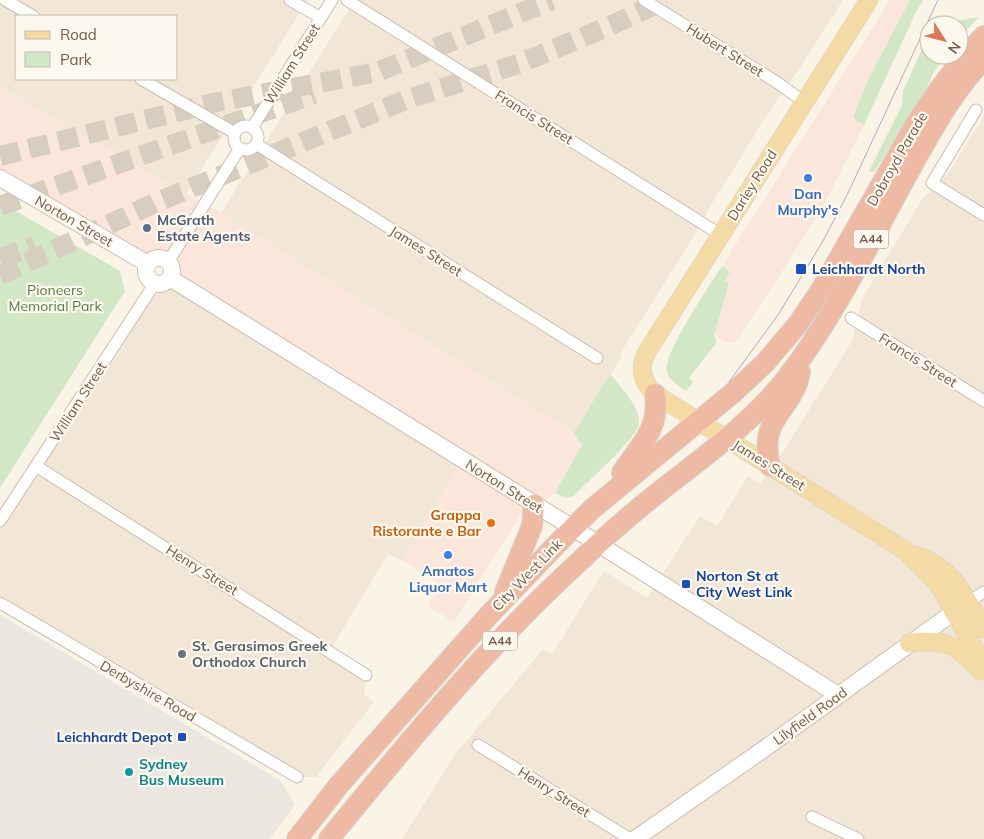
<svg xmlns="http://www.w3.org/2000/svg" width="984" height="839" viewBox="0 0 984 839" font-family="Mulish,sans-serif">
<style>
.residential{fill:#f2e6d6;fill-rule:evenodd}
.commercial{fill:#fae6db}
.industrial{fill:#ebe6e0}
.green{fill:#d2e7c6}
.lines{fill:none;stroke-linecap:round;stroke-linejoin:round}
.highway-tunnel{stroke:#d8cec0;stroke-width:20;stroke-dasharray:20 10;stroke-linecap:butt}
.street-casing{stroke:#ccbcae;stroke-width:13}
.secondary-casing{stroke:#d0beae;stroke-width:18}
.primary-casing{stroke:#d8d1cd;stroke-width:19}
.highway-casing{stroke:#d8d1cd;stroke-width:22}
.street{stroke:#fff;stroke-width:11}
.secondary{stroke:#fff;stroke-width:16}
.primary{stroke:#f4daa5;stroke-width:18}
.highway{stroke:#efbaa3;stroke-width:20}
.tram{stroke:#b7a6c3;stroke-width:1}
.shop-dot{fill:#3f7fe0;stroke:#fdf8ed;stroke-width:2}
.service-dot{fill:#5c6f8a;stroke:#fdf8ed;stroke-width:2}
.transit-dot{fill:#1a4fb4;stroke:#fdf8ed;stroke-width:2}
.food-dot{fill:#e8710a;stroke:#fdf8ed;stroke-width:2}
.worship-dot{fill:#6b7280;stroke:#fdf8ed;stroke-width:2}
.culture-dot{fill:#0f9aa8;stroke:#fdf8ed;stroke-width:2}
.labels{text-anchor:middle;stroke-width:4.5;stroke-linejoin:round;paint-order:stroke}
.shield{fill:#fdf8ed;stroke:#9c8b7d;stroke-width:1}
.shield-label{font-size:12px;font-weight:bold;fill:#725c4d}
.street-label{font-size:14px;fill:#725c4d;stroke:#fdf8ed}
.shop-label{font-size:14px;font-weight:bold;fill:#366cbe;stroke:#fdf8ed}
.service-label{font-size:14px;font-weight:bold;fill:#4e5e75;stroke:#fdf8ed;text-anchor:start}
.transit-label{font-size:14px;font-weight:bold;fill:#164399;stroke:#fdf8ed;text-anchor:start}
.park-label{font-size:14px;fill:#567c49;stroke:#fdf8ed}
.food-label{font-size:14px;font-weight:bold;fill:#c56008;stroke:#fdf8ed;text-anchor:end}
.worship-label{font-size:14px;font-weight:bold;fill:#5b616d;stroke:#fdf8ed;text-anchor:start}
.culture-label{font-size:14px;font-weight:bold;fill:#0d838f;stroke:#fdf8ed;text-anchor:start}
</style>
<rect width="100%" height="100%" fill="#faf4e7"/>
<!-- residential -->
<path class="residential" d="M0,0H308L186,194L0,87ZM16,16H176V79H16Z
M355,0H843L796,74L774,104L711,205L692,239L623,349L620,360L574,433L221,213Z
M984,116V839H402L454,756L543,649L552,654L604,571L647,598L700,516L717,526L748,476L760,484L784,450L852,341L862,299L923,198L950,171Z
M166,282L462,460L401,560L388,554L330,651L366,675L364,695L374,702L316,777H297L0,603V521L159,284Z"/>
<!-- commercial -->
<path class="commercial" d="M890,0H923L916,12L864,125L824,205L762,303L734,343L725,342L714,335L729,284L724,281L730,272L722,266Z
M0,87L221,213L574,433L582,445L555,493L519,517L454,622L428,606L441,585L401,560L462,460L172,273L171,266L165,259L158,258L153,260L0,178Z"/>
<!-- industrial -->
<path class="industrial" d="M0,615L281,781L295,805L270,839H0Z"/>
<!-- green -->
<path class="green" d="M910,0H923L916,12L864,125L853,118L869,78Z
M937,15L950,22L979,17L959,38V25H933Z
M929,34V55H946L935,70L923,95L874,172L869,171L902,105L903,91Z
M0,202L120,271L125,291L0,488Z
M722,266L730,272L724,281L729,284L714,335L717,342L689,378L693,382L686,391C679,386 669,380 667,372C661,357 711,283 722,266Z
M610,374C620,386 641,408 639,424C637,438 586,483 574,496L566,498L555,493L582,445L574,433Z"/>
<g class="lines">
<!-- highway-tunnel -->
<path class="highway-tunnel" d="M0,156L213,103L377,72L552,0
M0,206L314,94
M0,258L35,246
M0,275L157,202L408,99L521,63L612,25L665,0"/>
<!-- street casing -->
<g class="street-casing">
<path id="street" d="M5,0L33,16
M290,0L321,18
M347,0L721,235
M644,0L778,83L804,102
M141,79L235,133
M976,110L932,183L984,215
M234 138a12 12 0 1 1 24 0a12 12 0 1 1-24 0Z
M252,128L332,0
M256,144L597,358
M168,262L240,148
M851,318L984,401
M36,466L366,675
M0,521L155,283
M968,602L984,592
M0,603L297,777
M478,745L630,839
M812,817L858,839"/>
</g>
<!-- secondary casing -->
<g class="secondary-casing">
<path id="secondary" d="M0,178L148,264
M146 271a13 13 0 1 1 26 0a13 13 0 1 1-26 0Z
M170,278L573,528L838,695
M635,839L764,749L965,604"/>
</g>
<!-- primary casing -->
<g class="primary-casing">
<path id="primary" d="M869,0L647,352C638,368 642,382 655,394L906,551L939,585L984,666
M916,555C955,569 964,596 984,629
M909,643C946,638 956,645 981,671"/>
</g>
<!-- highway casing -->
<g class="highway-casing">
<path id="highway" d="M770,466C757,417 794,410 800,372
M622,473C639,445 660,431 655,394
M505,592L532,526L534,505
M297,839L339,785L489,615L558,543L592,509L734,392L765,363L798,324L821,290L917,122L940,88L969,51L984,36
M329,839C408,742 489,644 581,560C606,536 632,513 659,492C703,457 751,424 786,379C834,317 869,244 907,175C929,135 952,92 984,59"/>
</g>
<!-- street -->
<use href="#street" class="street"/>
<!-- secondary -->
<use href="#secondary" class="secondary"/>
<!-- primary -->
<use href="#primary" class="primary"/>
<!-- highway -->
<use href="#highway" class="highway"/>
<!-- tram -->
<path class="tram" d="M729,382L778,315L823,241L848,193L938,0"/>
</g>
<!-- markers -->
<g class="shop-dot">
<circle cx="808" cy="178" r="5"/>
<circle cx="448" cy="555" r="5"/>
</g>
<circle class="service-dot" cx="147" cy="228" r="5"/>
<g class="transit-dot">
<rect x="795" y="263" width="12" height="12" rx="2.5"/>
<rect x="681" y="579" width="10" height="10" rx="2.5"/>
<rect x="177" y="732" width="10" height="10" rx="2.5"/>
</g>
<circle class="food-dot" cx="491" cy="523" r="5"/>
<circle class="worship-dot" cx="182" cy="654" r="5"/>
<circle class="culture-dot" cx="129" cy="772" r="5"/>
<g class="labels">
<!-- shield labels -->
<g class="shield">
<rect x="853.5" y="229.5" width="35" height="19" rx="4"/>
<rect x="482.5" y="631.5" width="35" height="19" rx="4"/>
</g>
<g class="shield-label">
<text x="871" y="243">A44</text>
<text x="500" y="645">A44</text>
</g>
<!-- street labels -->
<g class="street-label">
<text transform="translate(725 50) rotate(32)" y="5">Hubert Street</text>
<text transform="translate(292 64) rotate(-58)" y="5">William Street</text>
<text transform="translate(534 117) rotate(32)" y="5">Francis Street</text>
<text transform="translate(897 159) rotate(-60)" y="5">Dobroyd Parade</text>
<text transform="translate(752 185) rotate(-58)" y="5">Darley Road</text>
<text transform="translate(74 221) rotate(30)" y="5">Norton Street</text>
<text transform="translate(426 251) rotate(32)" y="5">James Street</text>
<text transform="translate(918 360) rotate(32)" y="5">Francis Street</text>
<text transform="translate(78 402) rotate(-57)" y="5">William Street</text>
<text transform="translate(769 465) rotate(32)" y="5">James Street</text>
<text transform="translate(504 486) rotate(32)" y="5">Norton Street</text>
<text transform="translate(202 570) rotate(32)" y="5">Henry Street</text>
<text transform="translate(527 575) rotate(-46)" y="5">City West Link</text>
<text transform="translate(148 691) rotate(30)" y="5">Derbyshire Road</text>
<text transform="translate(810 716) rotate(-36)" y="5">Lilyfield Road</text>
<text transform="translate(554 792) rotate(32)" y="5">Henry Street</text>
</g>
<!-- shop labels -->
<g class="shop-label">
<text x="808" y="199">Dan<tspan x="808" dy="16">Murphy's</tspan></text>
<text x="448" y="576">Amatos<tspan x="448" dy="16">Liquor Mart</tspan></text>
</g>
<!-- service labels -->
<g class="service-label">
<text x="157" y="225">McGrath<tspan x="157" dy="16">Estate Agents</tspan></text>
</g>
<!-- transit labels -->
<g class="transit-label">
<text x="812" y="274">Leichhardt North</text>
<text x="696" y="581">Norton St at<tspan x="696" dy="16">City West Link</tspan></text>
<text x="172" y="742" text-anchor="end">Leichhardt Depot</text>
</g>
<!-- park labels -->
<g class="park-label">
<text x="55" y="295">Pioneers<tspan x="55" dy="16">Memorial Park</tspan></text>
</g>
<!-- food labels -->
<g class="food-label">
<text x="481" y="520">Grappa<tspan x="481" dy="16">Ristorante e Bar</tspan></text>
</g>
<!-- worship labels -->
<g class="worship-label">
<text x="192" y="651">St. Gerasimos Greek<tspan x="192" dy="16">Orthodox Church</tspan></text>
</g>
<!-- culture labels -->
<g class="culture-label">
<text x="139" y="769">Sydney<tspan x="139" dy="16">Bus Museum</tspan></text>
</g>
</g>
<!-- legend -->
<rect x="15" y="15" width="162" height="65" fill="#fdf8ed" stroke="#c5baad"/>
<rect x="25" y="31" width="25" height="8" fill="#f4daa5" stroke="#c5baad"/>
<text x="60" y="40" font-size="15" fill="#725c4d">Road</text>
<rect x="25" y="52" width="25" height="15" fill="#d2e7c6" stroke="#c5baad"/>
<text x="60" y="65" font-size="15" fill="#725c4d">Park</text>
<!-- north arrow -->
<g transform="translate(944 40) rotate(126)"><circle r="24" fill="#fdf8ed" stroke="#c5baad"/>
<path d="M0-4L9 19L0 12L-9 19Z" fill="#da7956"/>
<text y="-8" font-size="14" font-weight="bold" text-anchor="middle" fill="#725c4d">N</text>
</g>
</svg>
